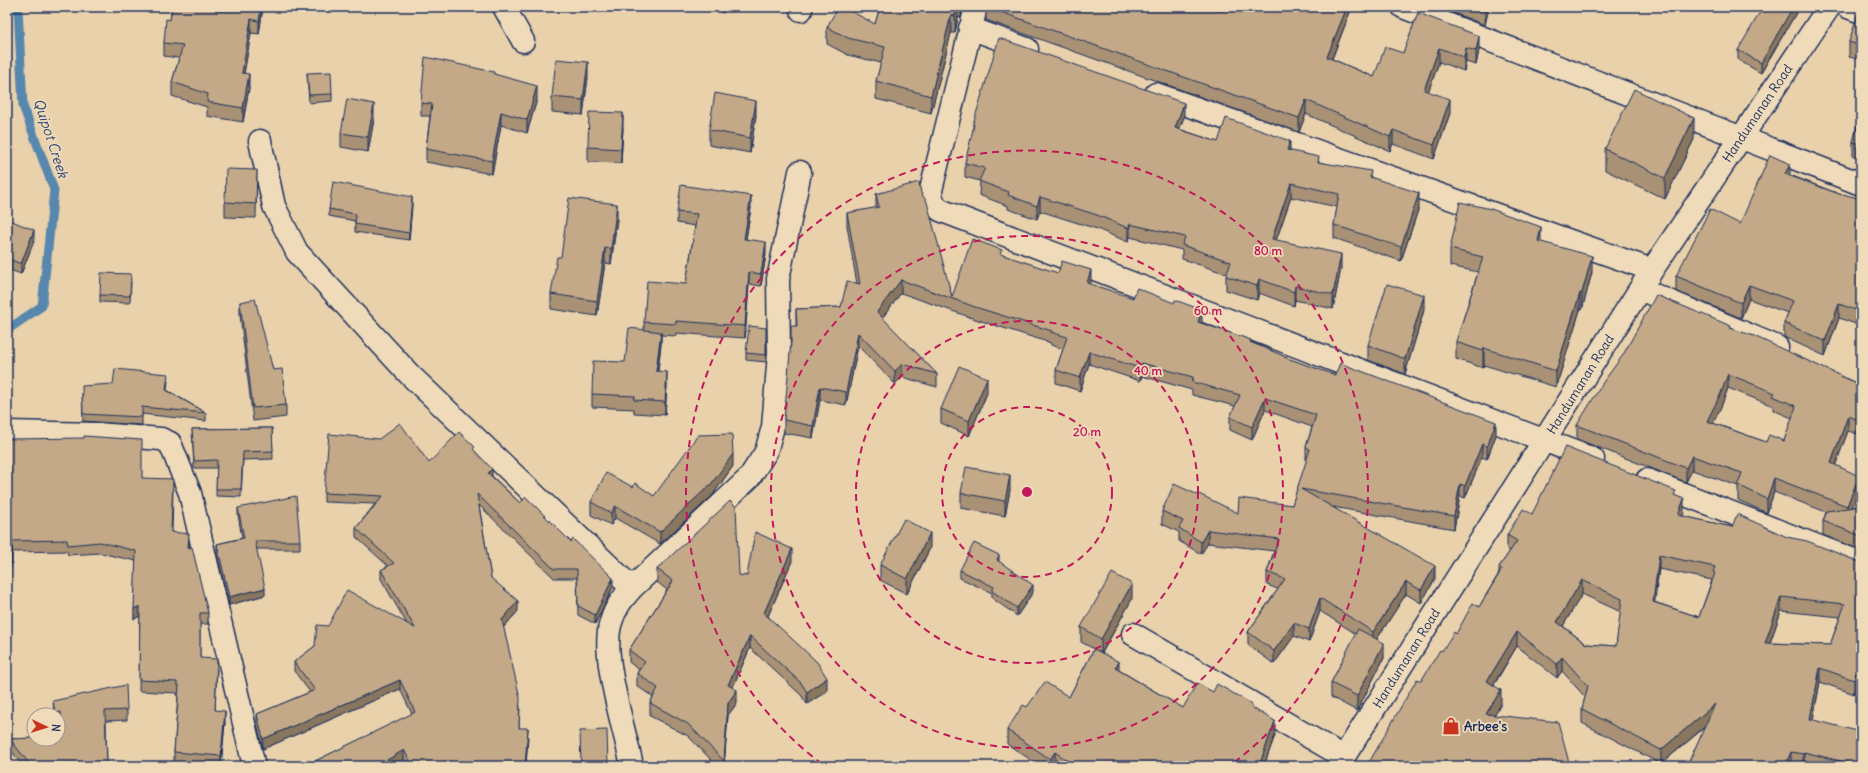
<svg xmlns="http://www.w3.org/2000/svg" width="1868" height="773" viewBox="0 0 1868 773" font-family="Delius,sans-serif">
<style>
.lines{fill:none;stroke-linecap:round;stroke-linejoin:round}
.stream{stroke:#5887ad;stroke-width:9}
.minor-casing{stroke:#1b2f5e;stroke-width:25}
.minor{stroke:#efdbb9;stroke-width:22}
.wall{fill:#a89174;stroke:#1b2f5e;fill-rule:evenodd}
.shaded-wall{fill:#88765e;stroke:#1b2f5e}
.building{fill:#c3a987;stroke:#1b2f5e;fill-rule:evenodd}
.ring{fill:none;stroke:#c2185b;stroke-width:2;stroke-dasharray:7 5}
.labels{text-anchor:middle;stroke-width:3.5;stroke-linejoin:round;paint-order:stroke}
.street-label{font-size:13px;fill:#1b2f5e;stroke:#efdbb9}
.poi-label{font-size:13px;font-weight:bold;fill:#1b2f5e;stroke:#efdbb9;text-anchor:start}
.water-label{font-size:14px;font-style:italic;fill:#2a4572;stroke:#efdbb9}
.centre{fill:#c2185b;stroke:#efdbb9;stroke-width:2}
.ring-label{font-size:12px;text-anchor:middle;font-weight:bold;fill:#c2185b;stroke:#efdbb9;stroke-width:3.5;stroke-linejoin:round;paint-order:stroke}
</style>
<rect width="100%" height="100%" fill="#e9d1ac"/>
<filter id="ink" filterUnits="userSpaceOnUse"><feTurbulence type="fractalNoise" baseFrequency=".025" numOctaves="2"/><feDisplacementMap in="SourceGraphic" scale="8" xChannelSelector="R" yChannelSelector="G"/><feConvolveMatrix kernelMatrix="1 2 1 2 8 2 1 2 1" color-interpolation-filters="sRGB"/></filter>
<g filter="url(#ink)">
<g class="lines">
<!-- stream -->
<path class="stream" d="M7,330L42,306L54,190L23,106L18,7"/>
<!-- minor casing -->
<g class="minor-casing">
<path id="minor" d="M504,7L523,41
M976,7L931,190C931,199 933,204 940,210L1593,459
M1403,7L1861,184
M1848,7L1861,12
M801,10V7
M970,28L1027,49
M1156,94L1652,270
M260,141L274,206L297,252L409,374L632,588L749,478L766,452L773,427L779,354L778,279L800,172
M1640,289L1777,347
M7,432L97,434L161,439L170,443L190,493L254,766
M1647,480L1861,563
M632,588C622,599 615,608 611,622C600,654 625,730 632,766
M1133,634L1344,757
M1338,766L1652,270L1829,7"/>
</g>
<!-- minor -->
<use href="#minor" class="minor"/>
</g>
<!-- wall -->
<path class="wall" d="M172,7H263L259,34L251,33L244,73L249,88L243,122L207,116V107L172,96V82L179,58L164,56V43L170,20Z
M711,7H726L723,13Z
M880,7H963L961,18L958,17L955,33H951L931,113L876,99V81L881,63L848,55L827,44V27L875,24Z
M986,7H1102L1124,11H1220L1221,7H1352L1332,59L1374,77L1403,53L1418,13L1479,50L1476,65L1466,62L1464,71L1439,62L1428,92L1450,113L1434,159L1393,144L1390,151L1306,114L1299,132L986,20Z
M1451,7H1489L1485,25L1451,12Z
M1796,7V13L1761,73L1738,60V50Z
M1861,9V60L1849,57V42Z
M307,73L332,94V101L309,103Z
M494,74L537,99L527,133L501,125L492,174L426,162V149L430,116H421V103Z
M588,77L583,115L552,112V97Z
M1861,112V158L1853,156V142Z
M756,116L750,153L709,145V130Z
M1184,117L1179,129L1218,142L1290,151L1319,162L1371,177L1419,207L1401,261L1334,238V225L1337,207L1291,197L1276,240L1341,268L1333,309L1295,300L1294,306L1259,293L1257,300L1226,290V276L1227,274L1182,259V250L1130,237L1128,242L1097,229L1040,211L1037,219L1008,209V206L979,195L980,181L965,177V163L973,132V124Z
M374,119L368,152L341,147V133Z
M623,128L621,163L588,162V147Z
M1694,139L1665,199L1605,170V149Z
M257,170L256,218L225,217V202Z
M1790,175L1842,195L1861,199V326L1839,318L1825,356L1784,337V323L1788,313L1749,299L1741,318L1676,291V276L1740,224Z
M921,193L952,297L1002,255L1090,284L1202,323L1251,342L1284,357L1496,435L1487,459L1482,457L1465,498L1460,496L1454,529L1333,507L1435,579L1421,603L1406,594L1377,639L1384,658L1357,711L1331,697V683L1356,634L1320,611L1309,642L1294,636L1274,664L1248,645V632L1278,589L1267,585V572L1274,551L1208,543L1201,554L1179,541V532L1162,524V511L1238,513L1292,505L1307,460H1306V447L1312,427L1265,410L1252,440L1230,430V417L1235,406L1192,395V390L1142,376L1140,381L1089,364L1080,391L1056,383V370L1063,349L1051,345V343L975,319L901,293L882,318L937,374V387L902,377L895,384L858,346L846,405L820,400L813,438L784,433V420L796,326V309L841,307L857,284L847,226V213L876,208V194Z
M412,205L409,240L355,232V221L329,216V209Z
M751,208L746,239L766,254L761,286L749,284L745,338L676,333V336L661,335V344L658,371L667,385L665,415L634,413V409L592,407V394L625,362L644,330V322L686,284L695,226L677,223V212Z
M7,219L34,241L21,274L7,269Z
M617,219L611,264L605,263L597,316L551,309V294L561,257Z
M1541,242L1592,272L1582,310H1580L1556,387L1484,365L1483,368L1456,359V342L1478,272L1450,266V249Z
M131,282L130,303L100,302V295Z
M240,302L273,370L286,405V417L253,421L240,315Z
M1424,310L1405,374L1368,360V345Z
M766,328V362L746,360V353Z
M1731,328L1856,383L1861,384V435L1848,431L1835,465L1859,490L1852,507L1861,506V550L1823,535V521L1826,512L1774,492L1767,513L1738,500V486L1692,470L1686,482L1577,439V425ZM1728,388L1773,406V410L1792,418L1784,441L1766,442L1713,423L1721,407Z
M168,381L167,390L206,413V421L142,414V425L83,421L82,393Z
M987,393L969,436L941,423V409Z
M272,428L273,459L243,460L241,497L216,496L217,468H194L192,429Z
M7,439L142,478L173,489L172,532L189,544V548L208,613V624H200V658L217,669L215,710L225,722L221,766H211L174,763V752L178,696H177V693L139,691L140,616L134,619L136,561L100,553L68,555L67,551L12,552L9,587H7Z
M475,451L492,476L520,503L613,587L595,624L578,615L577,578H554L479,505L491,578L518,611L503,628L520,708L519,728L528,737L526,766H408L404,759L392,766H305L412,714L400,689L263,749L257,723V714L310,692L294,671V662L315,646L328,626L407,624L381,579V570L388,566L356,537V528L375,504L324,502V493Z
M733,466L712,496L660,544L615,518L611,525L591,515V502L633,487L654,496Z
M1010,490L1005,516L961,508V493Z
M1676,496L1684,513L1682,516L1732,527L1787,537L1857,561L1854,694L1820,682L1813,720L1861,766H1687L1705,727L1661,764L1582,723V709L1585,697L1562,671L1557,678L1517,646L1494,685L1501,704L1494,715L1421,681L1442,651L1456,634L1479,607L1499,573V567L1510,551L1507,549V535L1532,514ZM1659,569L1712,580L1699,617L1654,602ZM1582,594L1621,612L1616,646L1586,644L1563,626ZM1781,611L1840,617L1830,645L1770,643Z
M238,508L300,541V549H256L265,595L229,605L217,552V544L242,538L238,515Z
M930,548L907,594L880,580V565Z
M792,561L768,616L827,691L807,704L801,695L750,648L733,687L737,703L728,715L724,766H717L688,736L650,716V703L653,697L637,686V673L639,670L629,662V650L667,590L657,582V569L747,576Z
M999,562L1033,592L1017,616L992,598V593L960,578V570Z
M1132,599L1102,653L1119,670L1183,708L1213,692L1252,708L1275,735L1264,766H1040L1007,744V730L1027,707L1069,697L1094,649L1081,642V627Z
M53,701L127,710V720L106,721L107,766H23L10,749V739L62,737L61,723H58V715H54Z"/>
<!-- shaded-wall -->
<path class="shaded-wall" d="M261,7H263L259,34V21Z
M723,7H726L723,13Z
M956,7H958V17L955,33V16Z
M961,7H963L961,18Z
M1347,7H1352L1327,71V57Z
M1485,7H1489L1485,25Z
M1792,7H1796V13L1761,73V63Z
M951,15V33L931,113V96Z
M251,19V33L242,86V73Z
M1479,36V50L1476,65V51Z
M1439,48V62L1424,104V90Z
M1466,48V62L1464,71V57Z
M588,62V77L583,115V100Z
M249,74V88L243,122V108Z
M537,86V99L527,133V120Z
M1450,99V113L1434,159V145Z
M1306,100V114L1299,132V118Z
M756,101V116L750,153V138Z
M1184,103V117L1175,142V128Z
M374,104V119L368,152V137Z
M501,112V125L492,174V161Z
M623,113V128L621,163V149Z
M1694,118V139L1665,199V178Z
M1393,130V144L1390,151V137Z
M1290,141V155L1287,150Z
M1790,164V178L1785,174Z
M1291,183V197L1272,253V239Z
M1419,193V207L1401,261V247Z
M751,196V208L744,251V239Z
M412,197V205L409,240V233Z
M1040,197V211L1037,219V206Z
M617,204V219L611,264V249Z
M1130,224V237L1128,242V228Z
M1541,227V244L1538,241Z
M34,230V241L21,274V264Z
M766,242V254L761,286V274Z
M605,248V263L597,316V301Z
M1341,254V268L1333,309V295Z
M1592,256V272L1582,310V293Z
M1091,270V283L1087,295V283Z
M749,272V284L745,338V326Z
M1259,279V293L1257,300V286Z
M901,280V293L877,325V312Z
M1749,285V299L1741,318V303Z
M1295,286V300L1294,306V292Z
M1580,293V310L1556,387V371Z
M1424,295V310L1405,374V359Z
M1839,304V318L1825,356V341Z
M1202,310V323L1198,322Z
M661,332V344L656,384V371Z
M858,333V346L846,405V392Z
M1484,348V365L1483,368V351Z
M1089,352V364L1080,391V378Z
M1142,363V376L1140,381V368Z
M902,364V377L895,384V371Z
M667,372V385L665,415V402Z
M1728,374V388L1721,407L1707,436V421Z
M987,378V393L969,436V421Z
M820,387V400L813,438V426Z
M1265,398V410L1252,440V427Z
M1848,416V431L1831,478V463Z
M1496,422V435L1487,459V447Z
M1482,444V457L1465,498V486Z
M733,454V466L712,496L660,544V532Z
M1692,456V470L1686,482V468Z
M492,469V479L488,473Z
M1010,475V490L1005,516V501Z
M1859,476V490L1847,521V506Z
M1774,478V492L1767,513V499Z
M1460,484V496L1454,529V516Z
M1684,499V513L1678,529V515Z
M615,506V518L611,525V513Z
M1208,530V543L1201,554V542Z
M930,533V548L907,594V579Z
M12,541V552L9,587V576Z
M792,549V561L764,625V613Z
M999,555V563L997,560Z
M1659,555V569L1653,616V602Z
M1435,566V579L1421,603V590Z
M613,578V587L595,624V615Z
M1582,580V594L1557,636V622Z
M1406,582V594L1373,645V632Z
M1132,584V599L1101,654V639Z
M1033,585V592L1017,616V608Z
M265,588V595L229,605V597Z
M1781,597V611L1765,657V643Z
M1320,598V611L1309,642V629Z
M518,601V611L502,629V620Z
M140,606V616L134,619V609Z
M1294,623V636L1274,664V651Z
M1517,632V646L1487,695V681Z
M750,636V648L728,697V685Z
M1384,643V658L1357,711V696Z
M1562,657V671L1557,678V664Z
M1861,660V674L1854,694V680Z
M1119,662V676L1115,668Z
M1820,668V682L1810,733V719Z
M827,678V691L807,704V692Z
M400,680V689L263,749V739Z
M737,690V703L728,715L724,766L728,703Z
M1501,690V704L1486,728V714Z
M1715,704V718L1661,764V750Z
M225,711V722L221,766V756Z
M1275,721V735L1264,766H1259Z
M528,728L526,766H525Z
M404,750V759L392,766H377Z
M1055,752V766H1050V759Z
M1791,752V766H1785Z
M1804,752V766H1803V754Z"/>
<!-- building -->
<path class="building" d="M172,7H261L259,21L251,19L242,73L249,74L243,108L207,102L208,94L172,82L183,45L164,43L166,19L170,20Z
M838,7H843L875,24L880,7H956L955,16L951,15L931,96L876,81L885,47L848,38L827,27Z
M987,7H1102L1124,11L1125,7H1204L1220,11L1221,7H1347L1327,57L1374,77L1385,47L1403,53L1418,13L1479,36L1476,51L1466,48L1464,57L1439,48L1424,90L1450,99L1434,145L1393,130L1390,137L1306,100L1299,118Z
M1476,7H1485V10Z
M1763,7H1793L1761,63L1738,50Z
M1861,9V46L1849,42L1859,10Z
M999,38L1184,103L1175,128L1218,142L1226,118L1290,141L1287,150L1319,157L1318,162L1371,171L1370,177L1419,193L1401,247L1334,225L1339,194L1291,183L1272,239L1341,254L1333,295L1295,286L1294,292L1259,279L1257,286L1226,276L1231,262L1182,245L1185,237L1130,224L1128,228L1097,215L1040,197L1037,206L1008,195L1009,192L979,181L985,168L965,163L974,125L973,124Z
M425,57L494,72V74L537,86L527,120L501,112L492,161L426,149L432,104L421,103Z
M556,59L588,62L583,100L552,97Z
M331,72L332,94L309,95L307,73Z
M1634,89L1694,118L1665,178L1605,149Z
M715,93L756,101L750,138L709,130Z
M347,99L374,104L368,137L341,133Z
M589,112L623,113L621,149L588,147Z
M1861,112V144L1853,142Z
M1770,155L1790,164L1785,174L1842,195L1843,194L1861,199V312L1839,304L1825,341L1784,323L1793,301L1749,285L1741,303L1676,276L1710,209L1740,224Z
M226,169L257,170L256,204L225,202Z
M333,182L412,197L409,233L355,224L356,214L329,209Z
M919,182L921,193L927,202L952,297L972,239L1002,250L1000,254L1058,273L1062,261L1091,270L1087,283L1133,298L1137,288L1174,303L1175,300L1202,310L1198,322L1251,340L1250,342L1284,356V357L1335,375L1340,363L1496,422L1487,447L1482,444L1465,486L1460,484L1454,516L1301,489L1435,566L1421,590L1406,582L1373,632L1320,598L1309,629L1294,623L1274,651L1248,632L1285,579L1267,572L1279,539L1208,530L1201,542L1179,528L1183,521L1162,511L1174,484L1198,495L1199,494L1238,513L1239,498L1292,505L1310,449L1306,447L1316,415L1265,398L1252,427L1230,417L1240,395L1192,382L1193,377L1142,363L1140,368L1089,352L1080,378L1056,370L1067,337L1051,332L1052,331L975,307L901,280L877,312L937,374L902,364L895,371L858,333L846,392L820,387L813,426L784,420L791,342V326H797L796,309L841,307L847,281L860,284L847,213L879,207L876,194Z
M681,185L751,196L744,239L766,242L761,274L749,272L745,326L676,321V324L644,322L647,281L686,284L697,214L677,212Z
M569,198L617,204L611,249L605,248L597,301L551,294L557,257H561Z
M1460,202L1491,209L1541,227L1538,241L1592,256L1582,293H1580L1556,371L1484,348L1483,351L1456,342L1483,257L1450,249Z
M7,219L34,230L21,264L7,258Z
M101,273L131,274L130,296L100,295Z
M1387,284L1424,295L1405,359L1368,345Z
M1656,295L1731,326L1730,328L1754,336L1856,383L1861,384V421L1848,416L1831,463L1859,476L1847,506L1774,478L1767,499L1738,485L1742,473L1692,456L1686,468L1577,425L1604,381L1623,355ZM1728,374L1775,393L1773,396L1796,406L1784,441L1769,435L1766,442L1707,421L1721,393Z
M255,299L273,370L282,369L286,405L253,408L240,302Z
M749,326L766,328V355L746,353Z
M629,328L661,332L656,371L667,372L665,402L634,400L635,396L592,394L593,361L625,362Z
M959,366L987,378L969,421L941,409Z
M115,369L168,374L166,390L206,413L142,407V417L83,414L82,386L113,384Z
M400,423L429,463L459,432L475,447L473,449L492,469L488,473L520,503L526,497L571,542L573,539L613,578L595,615L578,606L577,569H554L477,494L491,578L518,601L502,620L520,698L519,728H528L525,766H413L404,750L377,766H305L415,712L400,680L263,739L257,714L315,690L294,662L315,646L317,625L328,626L347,590L415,628L381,570L394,563L356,528L383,496L324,493L329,434L379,439Z
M272,428L273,451L243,452L241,489H216L217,460L194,461L192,429Z
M732,434L733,454L712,483L660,532L615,506L611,513L591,502L606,473L633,487L635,483L654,496L698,435Z
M84,436L142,440V478L173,479L171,532L189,534L188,548L192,547L208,613H200V658L217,659L215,710L225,711L221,756L174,752L179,685H177V682L139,680L140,606L134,609L136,551L100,542L68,545L67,540L12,541L9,576H7V439L84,438Z
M1565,447L1676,491L1674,495L1684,499L1678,515L1732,527L1737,514L1787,537L1807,541L1857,561H1861V660L1854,680L1820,668L1810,719L1861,732V766L1804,752L1803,754L1791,752L1785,766H1687L1715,704L1661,750L1582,709L1588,686L1562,657L1557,664L1517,632L1487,681L1501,690L1486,714L1558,722L1570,766H1367L1417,679L1421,681L1440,650L1442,651L1454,632L1456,634L1473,603L1479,607L1502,569L1499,567L1517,541L1507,535L1523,509L1532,514ZM1659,555L1715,567L1713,572L1715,573L1699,617L1653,602ZM1582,580L1622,599L1616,646L1586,644L1557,622ZM1781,597L1845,604L1830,645L1765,643Z
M966,467L1010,475L1005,501L961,493Z
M296,496L300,541H255L265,588L229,597L217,544L244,538L238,508Z
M730,501L736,507L739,575L747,576L755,532L792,549L764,613L817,662L827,678L807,692L801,683L750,636L728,685L737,690L728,703L724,761L688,724L650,703L658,688L637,673L645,662L629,650L673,581L657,569Z
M1861,506V536L1823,521L1827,511Z
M904,519L930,533L907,579L880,565Z
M974,543L999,555L997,560L1033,585L1017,608L992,591L994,587L960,570Z
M1112,573L1132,584L1101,639L1081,627Z
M1358,629L1384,643L1357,696L1331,683Z
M1094,649L1119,662L1115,668L1183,708L1197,683L1213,692L1217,684L1252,704L1251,707L1275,721L1259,766H1075L1055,752L1050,759L1007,730L1023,705L1027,707L1045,682L1069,697Z
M126,685L127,710L105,711L107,766H31L10,739L34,738V739H58V737H63L61,712L55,713L53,701Z
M607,730L608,766H581L580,731Z
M1001,762L1005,766H998Z"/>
</g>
<!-- distance rings -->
<g class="ring">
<circle cx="1027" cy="492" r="85"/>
<circle cx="1027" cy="492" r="171"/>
<circle cx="1027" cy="492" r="256"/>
<path d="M822 764A341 341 0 1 1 1232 764"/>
</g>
<!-- icons -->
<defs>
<g id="shop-bare" transform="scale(1.38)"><path d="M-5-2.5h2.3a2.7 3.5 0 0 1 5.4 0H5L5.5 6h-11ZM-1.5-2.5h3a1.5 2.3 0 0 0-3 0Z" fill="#c8321e" stroke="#efdbb9" stroke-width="2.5" paint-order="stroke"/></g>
</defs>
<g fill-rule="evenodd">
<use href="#shop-bare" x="1451" y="726"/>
</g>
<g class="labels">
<!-- street labels -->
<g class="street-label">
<text transform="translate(1757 113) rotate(-56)" y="5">Handumanan Road</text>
<text transform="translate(1580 384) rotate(-58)" y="5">Handumanan Road</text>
<text transform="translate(1406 658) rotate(-58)" y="5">Handumanan Road</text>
</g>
<!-- poi labels -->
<g class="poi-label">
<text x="1464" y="731">Arbee's</text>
</g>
<!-- water labels -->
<g class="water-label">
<text transform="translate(51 138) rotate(72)" y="5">Quipot Creek</text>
</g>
</g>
<circle cx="1027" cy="492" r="6" class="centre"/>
<g class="ring-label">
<text x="1268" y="255">80 m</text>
<text x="1208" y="315">60 m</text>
<text x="1148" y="375">40 m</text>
<text x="1087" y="436">20 m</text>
</g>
<!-- margin -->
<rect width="1868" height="773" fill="none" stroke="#efdbb9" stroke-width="24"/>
<rect x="12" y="12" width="1844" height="749" fill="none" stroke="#1b2f5e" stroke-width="1.5" filter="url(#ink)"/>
<!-- north arrow -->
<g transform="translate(46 727) rotate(94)"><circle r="19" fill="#efdbb9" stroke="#9a9695"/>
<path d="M0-3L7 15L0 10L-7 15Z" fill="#c8321e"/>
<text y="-6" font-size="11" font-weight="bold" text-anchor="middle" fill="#1b2f5e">N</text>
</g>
</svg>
